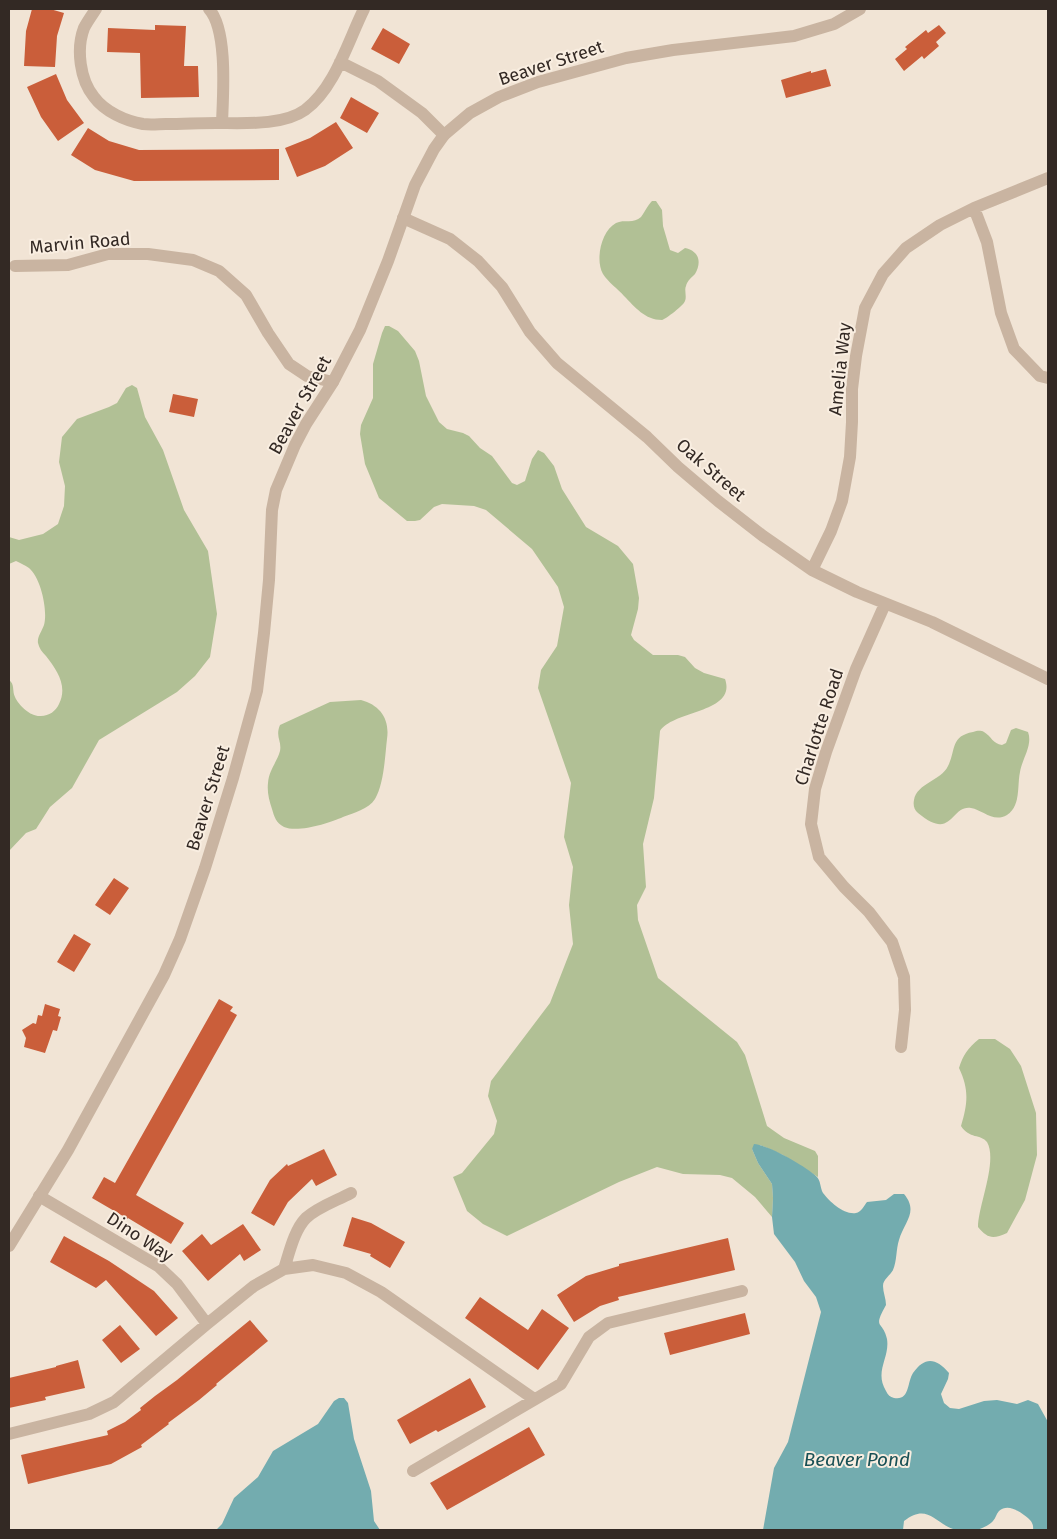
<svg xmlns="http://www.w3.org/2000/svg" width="1057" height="1539" viewBox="0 0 1057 1539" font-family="'Fira Sans',sans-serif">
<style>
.green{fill:#b1c095}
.water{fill:#73acaf}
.building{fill:#ca5e3a}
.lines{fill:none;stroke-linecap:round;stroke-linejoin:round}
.minor{stroke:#c9b4a1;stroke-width:12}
.tertiary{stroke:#c9b4a1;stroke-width:12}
.labels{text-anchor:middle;stroke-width:4;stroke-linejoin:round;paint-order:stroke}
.street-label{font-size:18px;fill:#332924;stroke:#f9eee1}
.water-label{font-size:19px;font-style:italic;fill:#195055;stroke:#f9eee1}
</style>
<rect width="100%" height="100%" fill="#f1e4d5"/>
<!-- green -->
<path class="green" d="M652,201H656L662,210L663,226L670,250L678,253L685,248C699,251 702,262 695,274C692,277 687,281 686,286C684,290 687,296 685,301C684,305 666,319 662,320C645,320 635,307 624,296C618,289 608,282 603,274C595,260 601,231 616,223C624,219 634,224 641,217C645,212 647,206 652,201Z
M385,326H389L398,331L415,351L419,361L426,396L439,422L447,429L463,433L469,436L480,448L492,456L512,483L517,485L525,481L532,459L538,450L544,453L554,466L562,489L586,527L618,546L633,564L639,598L638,609L631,635L634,640L653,655H678L685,657L695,668L704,673L725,679C737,713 673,710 660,731L654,798L643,844L646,887L637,905L638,920L658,978L737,1042L745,1055L767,1126L784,1138L815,1151L818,1156V1177L783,1155L760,1145L752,1149L758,1163L772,1184L773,1198L772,1217L755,1197L732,1178L720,1175L683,1174L657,1167L619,1182L507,1236L483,1224L467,1211L453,1177L462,1173L494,1134L497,1121L488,1096L491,1081L550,1003L573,944L569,905L573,867L564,837L571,783L538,688L541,670L557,646L564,607L558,587L532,549L486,510L474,506L442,504L434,507L420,520L415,521H407L379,498L365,464L360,434L361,425L373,398V364L382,333Z
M132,385L137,388L145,417L163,450L184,510L208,551L217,614L210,657L195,676L177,692L99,740L72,788L50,807L36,829L26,833L9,851V680C15,684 12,691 15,697C19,706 31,717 41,716C49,716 56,711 59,704C68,686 57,670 46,656C42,652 39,648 38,643C37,637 42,631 44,625C48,611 41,578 29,568C25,565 20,563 16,561L9,564V537L19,540L43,534L58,524L64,506L65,486L59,462L62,437L77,419L109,407L117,403L126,388Z
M361,700C380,705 390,719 387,739C385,756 384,784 375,799C369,809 353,813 343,817C330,823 298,833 284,827C276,823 274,816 272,809C269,800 267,792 268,783C269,770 277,762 280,751C282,741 275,737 280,725L330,702Z
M1016,728L1028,732C1033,745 1022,759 1020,772C1017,786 1021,806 1007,815C993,823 983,810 971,808C950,805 953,842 918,813C914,810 913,805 914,800C917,783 941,781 948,766C956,751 950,736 973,732C977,731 980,730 984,732C991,736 993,744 1002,745L1006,743L1011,730Z
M979,1039H995L1010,1049L1021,1066L1036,1113L1037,1155L1025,1200L1007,1233C993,1239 988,1239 978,1227C978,1206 998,1161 987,1142C981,1134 969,1139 961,1126C968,1103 969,1089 959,1068C963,1055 968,1048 979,1039Z"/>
<!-- water -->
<path class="water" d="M754,1144C769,1145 805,1166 816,1176C821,1180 820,1188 823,1193C830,1202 844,1215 856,1213C861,1212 864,1206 867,1202L886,1200L894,1194H904C919,1212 904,1222 899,1240C896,1249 897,1261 893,1270C890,1276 883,1279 883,1286C883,1292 886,1299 886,1305C872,1330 883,1320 887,1339C890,1358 874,1371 886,1391C888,1395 890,1397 894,1398C910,1401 907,1382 913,1373C925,1356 936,1358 949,1373L948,1379L941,1394L944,1403L950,1408L959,1409L984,1401L997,1400L1017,1404L1028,1400L1038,1404L1048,1422V1530H1033C1034,1523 1030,1519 1024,1515C1017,1510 1007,1504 999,1511C996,1514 996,1518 993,1521C990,1525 981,1529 976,1530C970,1531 958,1531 953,1529C934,1522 927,1503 904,1521L903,1530H763L774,1468L788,1442L821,1312L816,1297L804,1281L795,1262L774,1234L772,1217L773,1198L772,1184L758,1163L752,1149Z
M339,1398H344L348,1403L354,1439L371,1491L374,1521L380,1530H216L222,1524L234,1498L258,1477L273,1451L318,1424L334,1401Z"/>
<!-- building -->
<path class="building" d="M32,9H50L64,13L57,36L55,67L24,66L26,31Z
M155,25L186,26L184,66H198L199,97L141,98L140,53L107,52L108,28L155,30Z
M939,25L946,33L936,42L939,46L924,59L922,56L904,71L895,59L907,49L905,47L926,30L928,33Z
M383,28L410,44L399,64L371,49Z
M826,69L831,86L786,98L781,80L811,71V73Z
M56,74L67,100L84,123L58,141L41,117L27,87Z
M351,97L379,113L367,133L340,118Z
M336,122L353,148L325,166L297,177L285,148L310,138Z
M88,128L109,141L139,150L279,149V180L134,181L95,170L71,155Z
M173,394L198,399L194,417L169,412Z
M114,878L129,888L110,915L95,905Z
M74,934L91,944L74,972L57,962Z
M219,999L233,1007L230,1011L237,1015L136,1195L184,1223L171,1244L128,1218V1219L92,1198L104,1177L115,1183Z
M45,1004L60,1009L58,1016L61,1017L57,1031L53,1030L45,1053L24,1047L26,1038L22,1030L33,1023L36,1024L38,1015L42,1016Z
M324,1149L337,1175L316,1186L312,1179L288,1202L274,1226L251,1213L270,1180L287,1164L288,1166Z
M352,1217L371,1223L405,1242L390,1268L370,1256L371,1254L343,1246Z
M243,1224L261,1250L244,1261L240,1254L208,1281L182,1251L202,1234L211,1245Z
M64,1236L109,1261L154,1291L178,1318L156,1336L106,1280L96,1288L50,1262Z
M728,1238L735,1270L618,1297L619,1300L600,1306L574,1322L557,1295L586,1276L619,1266V1264Z
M480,1297L528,1330L542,1309L569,1328L538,1370L465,1318Z
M745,1313L750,1334L670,1355L664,1333Z
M250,1320L268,1341L216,1384L217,1385L199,1400L168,1423L169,1424L141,1445L142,1447L111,1464L28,1484L21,1455L108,1435L107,1431L125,1422L141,1410L140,1408L155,1396L177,1380Z
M120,1325L140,1349L121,1363L102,1340Z
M78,1360L85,1388L45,1397L46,1400L9,1408V1378L56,1367V1366Z
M470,1378L486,1407L438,1432L436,1430L410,1444L397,1420Z
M529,1427L545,1455L447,1510L430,1483Z"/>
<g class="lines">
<!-- minor -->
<path class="minor" d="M96,9C92,15 87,22 84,28C76,49 80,80 94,97C105,112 126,121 143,124C151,125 159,124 166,124C183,124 199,123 216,123C242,123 283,126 305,110C335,88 348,41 364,9
M209,9C228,30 223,95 222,123
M340,62L378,81L422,113L444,135
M974,208L987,242L1001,313L1014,349L1040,376L1048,378
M403,218L450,239L478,261L502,287L530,332L557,363L647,437L678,467L718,501L763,536L812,570L857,592L932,622L1048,679
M15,266L68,265L108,254H148L193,260L219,271L246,295L268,333L289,364L307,376L333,382
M812,570L831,531L842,501L850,457L852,422V389L856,356L865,308L883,274L906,248L940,225L974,208L1048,178
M885,604L856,669L826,752L815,789L811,824L819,857L844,887L869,912L892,942L904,977L905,1010L901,1047
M39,1196L158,1266L177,1284L207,1324
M284,1269C289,1254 294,1230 306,1218C318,1207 336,1201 351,1193
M9,1434L89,1414L114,1402L207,1324L254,1286L284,1269L313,1265L346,1273L381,1292L534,1399
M413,1471L561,1384L589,1337L608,1323L742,1291"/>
<!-- tertiary -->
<path class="tertiary" d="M9,1246L68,1150L164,975L180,939L205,868L233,778L257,691L264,633L269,580L272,510L276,490L295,445L306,424L333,382L360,330L388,261L415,185L434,149L444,135L470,113L499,97L538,82L626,58L673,50L794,36L834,24L860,9"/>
</g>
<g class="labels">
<!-- street labels -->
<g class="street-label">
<text transform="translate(551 63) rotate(-18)" y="6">Beaver Street</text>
<text transform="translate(80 243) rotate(-5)" y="6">Marvin Road</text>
<text transform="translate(840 369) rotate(-84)" y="6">Amelia Way</text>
<text transform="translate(300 405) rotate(-61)" y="6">Beaver Street</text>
<text transform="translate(711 470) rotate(41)" y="6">Oak Street</text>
<text transform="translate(819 727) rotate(-72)" y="6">Charlotte Road</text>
<text transform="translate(208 798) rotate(-73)" y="6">Beaver Street</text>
<text transform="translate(140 1237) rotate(33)" y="6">Dino Way</text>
</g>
<!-- water labels -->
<g class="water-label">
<text x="857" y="1466">Beaver Pond</text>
</g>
</g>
<!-- border -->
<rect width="1057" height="1539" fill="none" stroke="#332924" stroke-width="20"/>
</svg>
